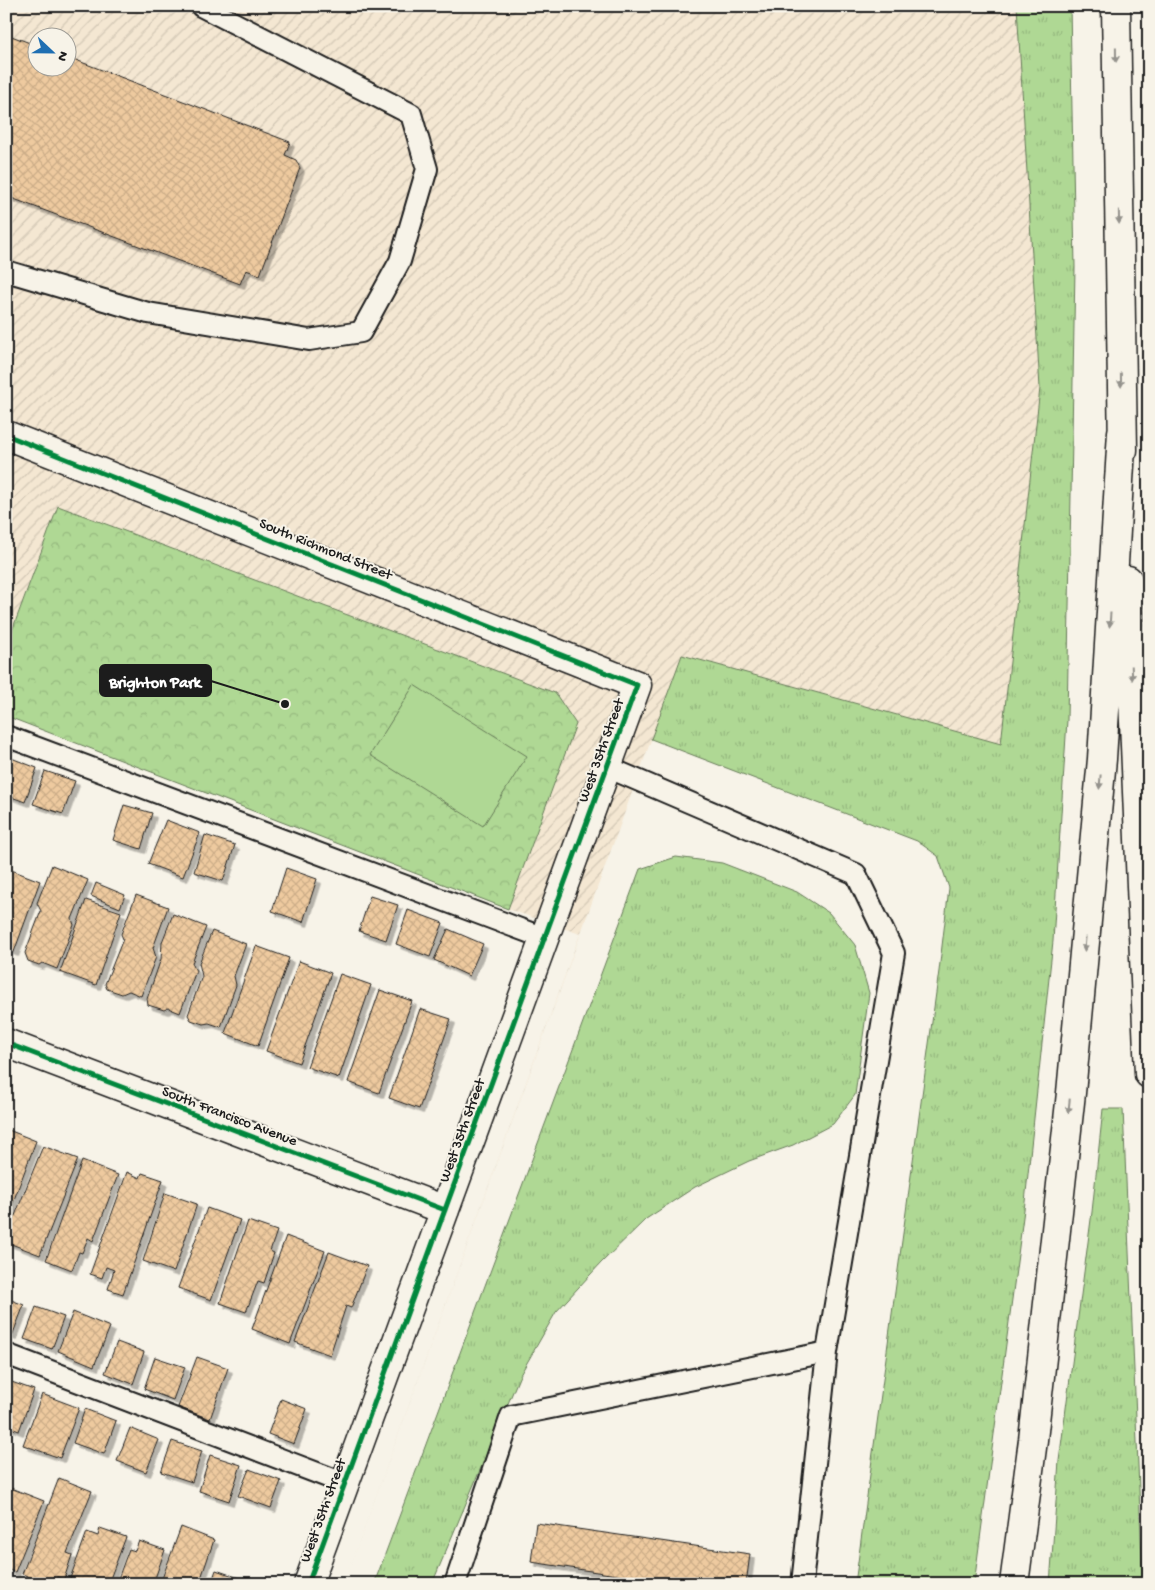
<svg xmlns="http://www.w3.org/2000/svg" width="1155" height="1590" viewBox="0 0 1155 1590" font-family="'Gochi Hand',sans-serif">
<style>
.industrial{fill:url(#industrial-furrows);fill-rule:evenodd}
.grass{fill:url(#grass-tufts);stroke:#667a58}
.park{fill:url(#park-crowns);stroke:#667a58}
.pitch{fill:#afd894;stroke:#667a58}
.building{fill:url(#building-cross-hatch);stroke:#1c1c1c;filter:url(#shadow)}
.lines{fill:none;stroke-linecap:round;stroke-linejoin:round}
.lane-casing{stroke:#1c1c1c;stroke-width:24}
.street-casing{stroke:#1c1c1c;stroke-width:31}
.highway-casing{stroke:#1c1c1c;stroke-width:31}
.lane{stroke:#f7f3e8;stroke-width:20}
.street{stroke:#f7f3e8;stroke-width:28}
.highway{stroke:#f7f3e8;stroke-width:28}
.cycleway-casing{stroke:#f7f3e8;stroke-width:8}
.cycleway{stroke:#00873e;stroke-width:5}
.oneway{fill:#94928c}
.labels{text-anchor:middle;stroke-width:4;stroke-linejoin:round;paint-order:stroke}
.street-label{font-size:15px;fill:#1c1c1c;stroke:#f7f3e8}
.leader{fill:none;stroke:#1c1c1c;stroke-width:2}
.callout-dot{fill:#1c1c1c;stroke:#f7f3e8;stroke-width:2}
.callout{fill:#1c1c1c;stroke:#1c1c1c;stroke-width:2}
.callout-label{font-size:16px;text-anchor:middle;font-weight:bold;fill:#fff}
</style>
<defs>
<pattern id="industrial-furrows" width="10" height="10" patternUnits="userSpaceOnUse" patternTransform="scale(1.25)"><rect width="10" height="10" fill="#f4e7d2"/><path d="M-1 1l2-2M0 10L10 0M9 11l2-2" fill="none" stroke="#d1c6b4"/></pattern>
<pattern id="grass-tufts" width="24" height="20" patternUnits="userSpaceOnUse" patternTransform="scale(1.25)"><rect width="24" height="20" fill="#afd894"/><path d="M3 7l-1-3M5 7V3M7 7l1-3M15 17l-1-3M17 17v-4M19 17l1-3" fill="none" stroke="#96b97f"/></pattern>
<pattern id="park-crowns" width="20" height="18" patternUnits="userSpaceOnUse" patternTransform="scale(1.25)"><rect width="20" height="18" fill="#afd894"/><path d="M2 6a3 3 0 1 1 6 0M12 15a3 3 0 1 1 6 0" fill="none" stroke="#96b97f"/></pattern>
<pattern id="building-cross-hatch" width="8" height="8" patternUnits="userSpaceOnUse" patternTransform="scale(1.25)"><rect width="8" height="8" fill="#eeca9f"/><path d="M0 0l8 8M0 8l8-8" fill="none" stroke="#ccad88"/></pattern>
<filter id="shadow"><feDropShadow dx="4.5" dy="4.5" stdDeviation="0" flood-color="#0004"/></filter>
</defs>
<rect width="100%" height="100%" fill="#f7f3e8"/>
<filter id="ink" filterUnits="userSpaceOnUse"><feTurbulence type="fractalNoise" baseFrequency=".02" numOctaves="2"/><feDisplacementMap in="SourceGraphic" scale="10" xChannelSelector="R" yChannelSelector="G"/><feConvolveMatrix kernelMatrix="1 2 1 2 8 2 1 2 1" color-interpolation-filters="sRGB"/></filter>
<g filter="url(#ink)">
<!-- industrial -->
<path class="industrial" d="M6,6H1017L1040,388L1001,745L682,655L344,1584L580,934L508,909L576,724L555,693L58,506L6,647ZM38,38H68V68H38Z"/>
<!-- grass -->
<path class="grass" d="M1017,6H1070L1075,267L1067,720L1053,941L1025,1202L974,1584H855L939,971L949,888L938,856L917,841L651,739L682,655L1001,744L1040,388Z
M676,857L722,863L797,892L829,913L855,945L869,993L855,1095L833,1124L793,1145L749,1161L695,1187L646,1219L601,1263L556,1312L520,1375L432,1584H374L640,869Z
M1103,1109H1123L1143,1584H1050L1059,1461L1092,1212Z"/>
<!-- park -->
<path class="park" d="M58,506L555,693L576,724L508,909L6,716V647Z"/>
<!-- pitch -->
<path class="pitch" d="M414,685L527,756L483,826L370,755Z"/>
<!-- building -->
<path class="building" d="M6,34L38,46V68H68V57L290,142L285,155L296,160L300,168L260,275L246,270L240,284L6,196Z
M6,756L37,768L25,802L6,795Z
M45,771L75,781L63,814L33,804Z
M124,805L152,813L141,849L113,840Z
M166,820L200,833L183,877L148,864Z
M205,835L235,845L223,881L194,872Z
M52,865L88,880L72,919L74,925L57,969L42,963L39,965L28,961L25,953L41,911L37,903Z
M6,868L40,881L14,952L6,949Z
M286,868L317,879L303,922L272,911Z
M96,883L125,895L120,908L91,896Z
M136,895L168,907L153,948L156,957L141,996L129,991L122,994L107,989L105,984L123,939L121,934Z
M370,896L398,905L386,940L359,931Z
M86,900L121,912L96,985L60,972Z
M408,910L443,923L430,957L396,944Z
M173,914L206,927L192,963L196,971L180,1013L168,1008L164,1010L148,1005L147,999L161,959L162,942Z
M448,929L483,944L469,976L434,960Z
M212,931L246,944L234,976L236,985L221,1027L209,1023L203,1024L191,1020L188,1015L202,976L199,963Z
M256,946L289,958L258,1046L225,1033Z
M299,961L331,973L299,1063L266,1051Z
M340,974L371,985L339,1078L307,1067Z
M380,990L412,1001L379,1093L348,1082Z
M420,1009L451,1019L419,1109L389,1098Z
M6,1129L36,1141L6,1221Z
M43,1146L78,1159L40,1255L6,1242V1238Z
M82,1161L118,1175L93,1241L88,1238L82,1253L79,1252L72,1270L46,1260Z
M127,1172L140,1178L142,1173L163,1180L123,1294L108,1289L114,1270L106,1267L102,1278L90,1274Z
M165,1193L197,1204L174,1272L143,1261Z
M207,1208L240,1220L211,1300L178,1288Z
M248,1221L277,1231L270,1251L274,1253L264,1283L258,1281L246,1312L220,1303Z
M286,1236L325,1251L290,1344L252,1329Z
M329,1252L367,1266L351,1308L346,1306L330,1355L295,1342Z
M6,1298L24,1305L12,1336L6,1334Z
M36,1307L64,1317L52,1349L24,1339Z
M73,1312L110,1327L94,1366L58,1351Z
M117,1342L144,1352L133,1384L105,1373Z
M155,1357L185,1367L173,1400L144,1389Z
M197,1357L228,1368L210,1419L178,1407Z
M6,1380L34,1390L19,1431L6,1426Z
M42,1394L79,1408L60,1458L23,1445Z
M281,1399L307,1409L294,1444L268,1434Z
M85,1409L116,1421L104,1454L73,1443Z
M130,1428L159,1440L146,1472L117,1461Z
M172,1441L202,1451L192,1482L161,1472Z
M210,1455L241,1465L229,1501L199,1491Z
M249,1469L281,1481L271,1508L238,1496Z
M59,1478L92,1491L67,1553L72,1555L64,1579L57,1577L54,1584H30L32,1578L22,1574Z
M8,1487L44,1501L15,1572L6,1569V1492Z
M536,1523L750,1554L746,1584H676L531,1562Z
M181,1527L214,1540L199,1584H160Z
M100,1528L126,1537L108,1584H68L87,1532L98,1536Z
M139,1541L165,1550L153,1584H116L129,1549L135,1551Z
M216,1570L242,1579L241,1584H211Z"/>
<g class="lines">
<!-- lane casing -->
<g class="lane-casing">
<path id="lane" d="M6,271L148,313L309,340L361,332L400,261L427,169L411,114L201,6
M6,736L544,938
M607,767L856,874L894,953L827,1352
M6,1354L346,1484
M455,1584L511,1416L827,1352L802,1584"/>
</g>
<!-- street casing -->
<g class="street-casing">
<path id="street" d="M6,435L637,685L308,1584
M6,1043L445,1210"/>
</g>
<!-- highway casing -->
<g class="highway-casing">
<path id="highway" d="M1116,6L1123,450
M1128,580L1149,1074
M1014,1584L1033,1440L1071,1093L1102,759L1122,432"/>
</g>
<!-- lane -->
<use href="#lane" class="lane"/>
<!-- street -->
<use href="#street" class="street"/>
<!-- highway -->
<use href="#highway" class="highway"/>
<!-- cycleway casing -->
<g class="cycleway-casing">
<path id="cycleway" d="M6,435L637,685L308,1584
M6,1043L445,1210"/>
</g>
<!-- cycleway -->
<use href="#cycleway" class="cycleway"/>
</g>
<!-- one-way arrows -->
<defs><path id="oneway-solid" d="M-6-.8H1V-3.2L6.5 0L1 3.2V.8H-6Z" transform="scale(1.25)"/></defs>
<g class="oneway">
<use href="#oneway-solid" transform="translate(1116 55) rotate(89)"/>
<use href="#oneway-solid" transform="translate(1119 217) rotate(89)"/>
<use href="#oneway-solid" transform="translate(1121 380) rotate(89)"/>
<use href="#oneway-solid" transform="translate(1110 620) rotate(94)"/>
<use href="#oneway-solid" transform="translate(1132 673) rotate(88)"/>
<use href="#oneway-solid" transform="translate(1100 782) rotate(95)"/>
<use href="#oneway-solid" transform="translate(1085 944) rotate(95)"/>
<use href="#oneway-solid" transform="translate(1069 1106) rotate(96)"/>
</g>
</g>
<g class="labels">
<!-- street labels -->
<g class="street-label">
<text transform="translate(326 548) rotate(22)" y="5">South Richmond Street</text>
<text transform="translate(600 750) rotate(-70)" y="5">West 35th Street</text>
<text transform="translate(230 1115) rotate(21)" y="5">South Francisco Avenue</text>
<text transform="translate(461 1130) rotate(-70)" y="5">West 35th Street</text>
<text transform="translate(322 1510) rotate(-70)" y="5">West 35th Street</text>
</g>
</g>
<!-- callouts -->
<path class="leader" d="M285 704L211 681"/>
<circle class="callout-dot" cx="285" cy="704" r="5"/>
<rect class="callout" x="100" y="665" width="111" height="31" rx="5"/>
<g class="callout-label">
<text x="155" y="687">Brighton Park</text>
</g>
<!-- margin -->
<rect width="1155" height="1590" fill="none" stroke="#f7f3e8" stroke-width="25"/>
<rect x="12" y="12" width="1130" height="1565" fill="none" stroke="#1c1c1c" stroke-width="2" filter="url(#ink)"/>
<!-- north arrow -->
<g transform="translate(52 52) rotate(112)"><circle r="24" fill="#f7f3e8" stroke="#9f9d96"/>
<path d="M0-4L9 19L0 12L-9 19Z" fill="#1f6fb2"/>
<text y="-8" font-size="14" font-weight="bold" text-anchor="middle" fill="#1c1c1c">N</text>
</g>
</svg>
